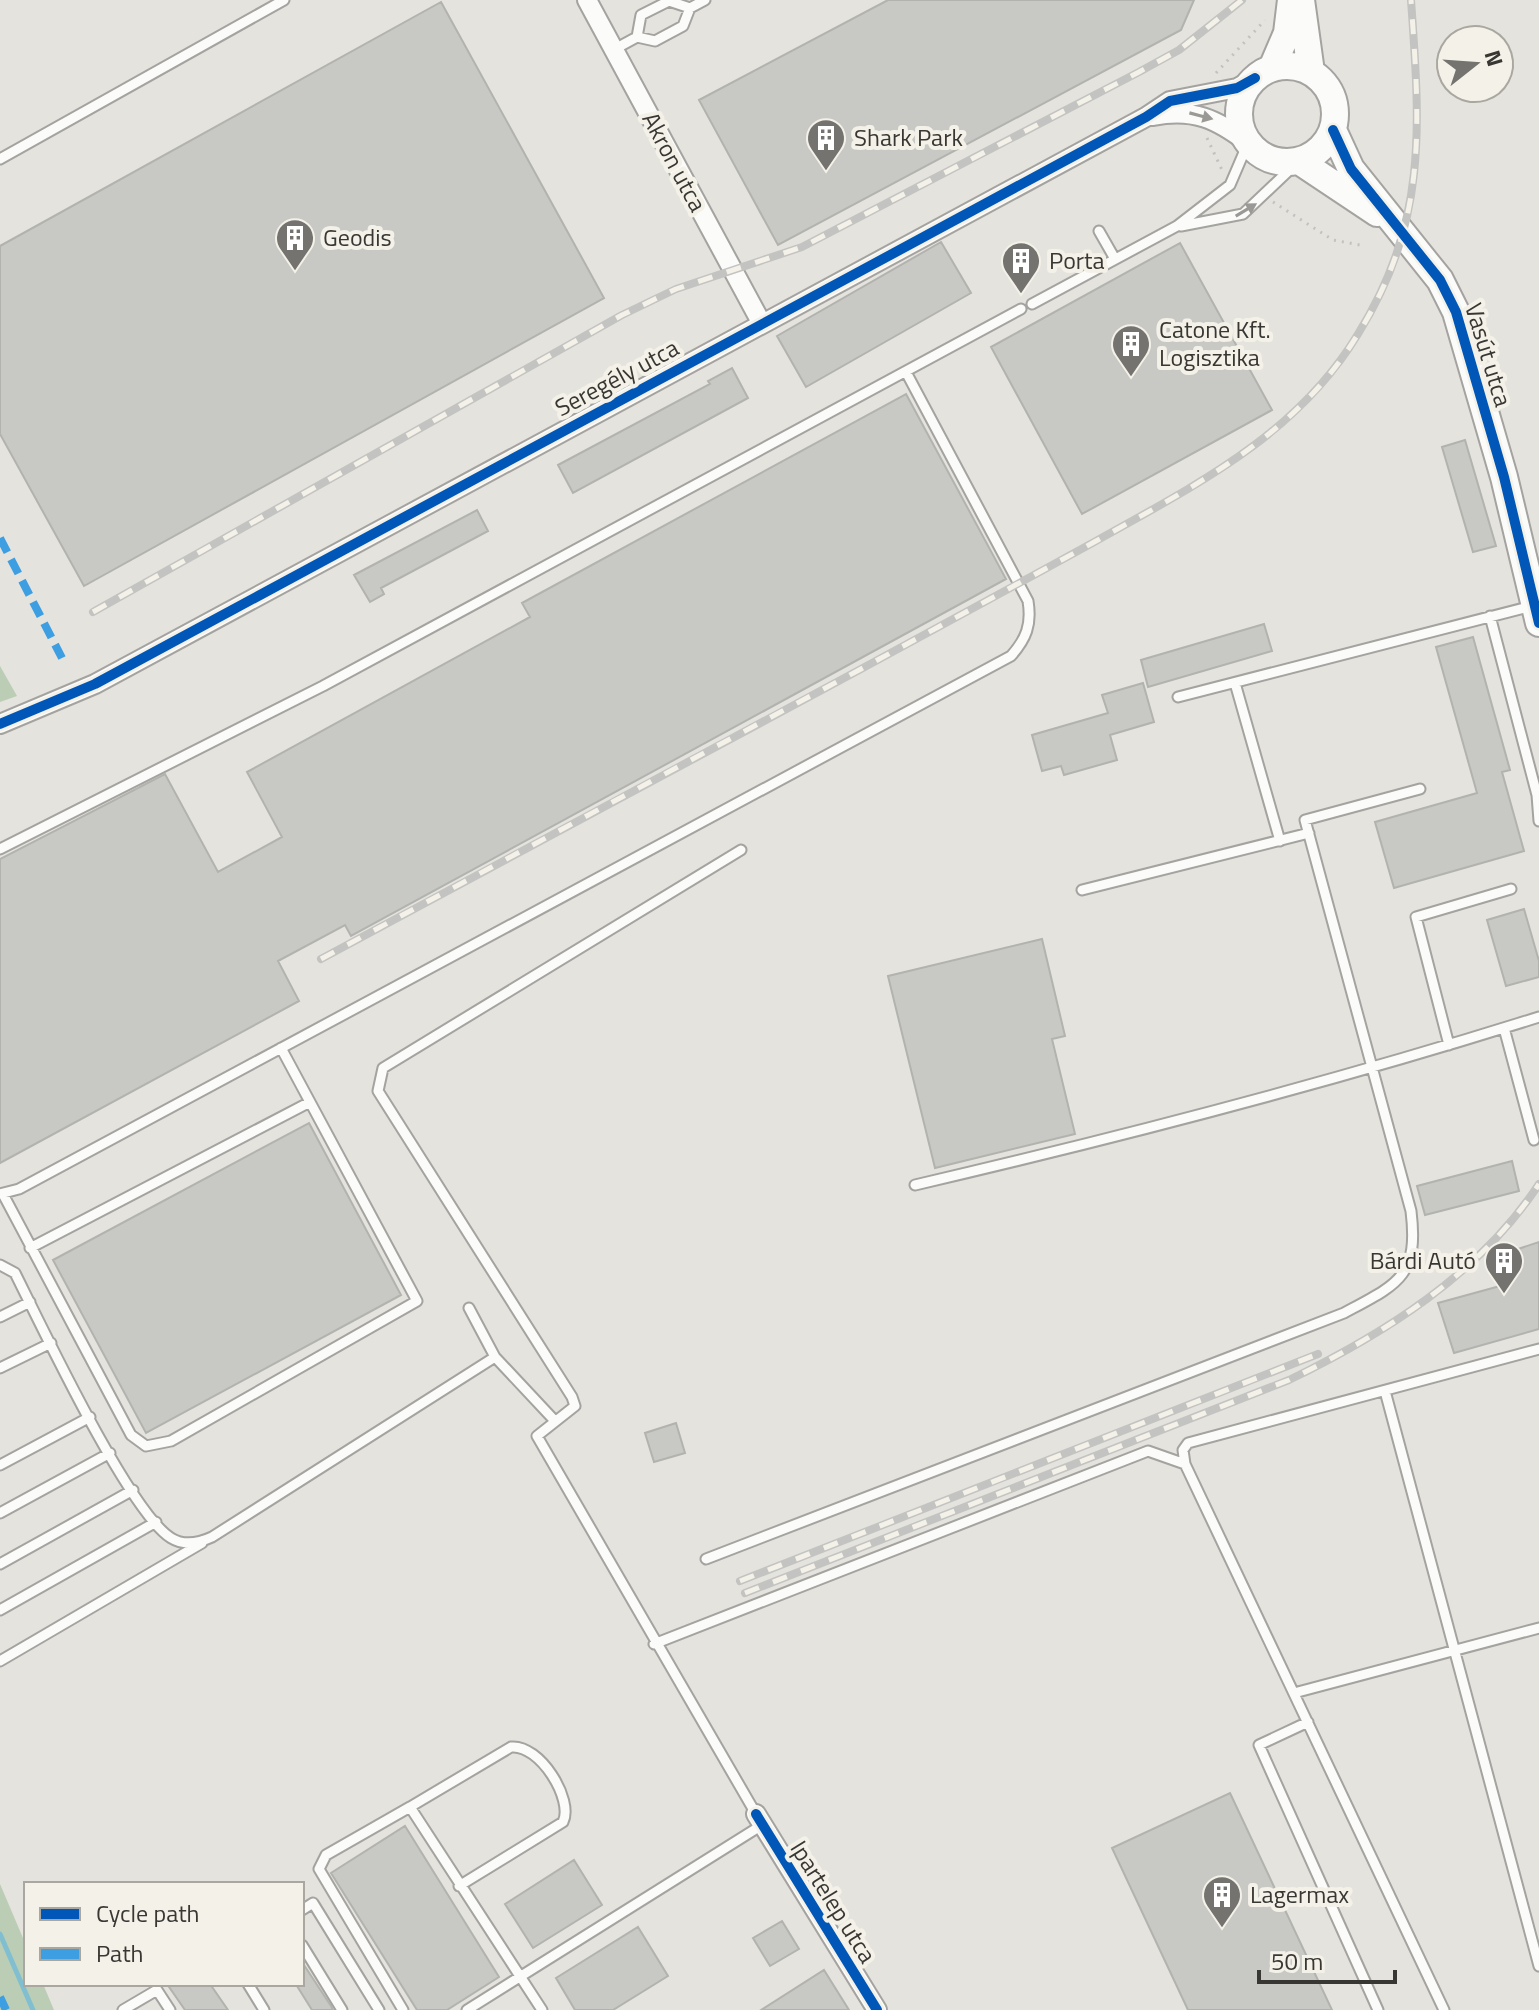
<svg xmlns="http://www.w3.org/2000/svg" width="1539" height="2010" viewBox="0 0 1539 2010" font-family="'Titillium Web',sans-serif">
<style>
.green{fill:#bbceb5}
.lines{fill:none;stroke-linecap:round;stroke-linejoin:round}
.stream{stroke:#81bfd0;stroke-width:5}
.building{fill:#c8c8c4;stroke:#b2b2ae;stroke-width:2}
.lane-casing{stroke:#a4a3a0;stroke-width:13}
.street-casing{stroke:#a4a3a0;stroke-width:22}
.secondary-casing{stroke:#a4a3a0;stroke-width:30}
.path{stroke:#c3c2c1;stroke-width:3;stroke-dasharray:2 6;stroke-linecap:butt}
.lane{stroke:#fbfbfa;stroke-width:9}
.street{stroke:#fbfbfa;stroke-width:18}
.secondary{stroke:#fbfbfa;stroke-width:26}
.rail-casing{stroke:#c3c3c2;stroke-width:8}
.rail{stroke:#f4f1e8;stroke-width:5;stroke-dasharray:15;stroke-linecap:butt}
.quiet{stroke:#3e9ee2;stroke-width:8;stroke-dasharray:16 8;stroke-linecap:butt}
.cycleway-casing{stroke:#f4f1e8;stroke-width:15}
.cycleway{stroke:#0057b8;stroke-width:10}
.oneway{fill:#9a9996}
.labels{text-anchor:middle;stroke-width:8;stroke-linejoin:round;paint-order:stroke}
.poi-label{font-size:24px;fill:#383733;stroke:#f4f1e8;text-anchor:start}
.street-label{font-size:24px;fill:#383733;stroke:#f4f1e8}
</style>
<rect width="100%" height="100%" fill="#e4e3de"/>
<!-- green -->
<path class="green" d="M0,666L17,696L0,702Z
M0,1884L26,1945V1984H43L54,2010H0Z"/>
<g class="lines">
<!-- stream -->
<path class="stream" d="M0,1934L33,2010"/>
</g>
<!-- building -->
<path class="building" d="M888,0H1194L1181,30L778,245L699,100Z
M441,2L604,298L84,586L0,434V246Z
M941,242L971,293L806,387L777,336Z
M1180,243L1272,410L1082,514L991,347Z
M732,368L748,398L573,493L558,465L710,384L708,381Z
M906,394L1006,579L351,936L345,925L278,961L299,1001L0,1163V859L165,774L218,872L282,837L247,772L530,617L522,603Z
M1465,440L1496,546L1473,552L1442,447Z
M477,510L488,531L381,588L384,594L370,602L354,575Z
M1264,624L1272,651L1148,687L1141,660Z
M1473,637L1510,770L1502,772L1524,851L1394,888L1375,822L1477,793L1436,647Z
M1143,683L1154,722L1110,735L1117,760L1064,775L1061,766L1042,771L1032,735L1108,713L1102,695Z
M1524,909L1539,961V977L1506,986L1487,920Z
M1042,939L1065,1036L1052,1039L1075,1134L935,1168L888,976Z
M309,1123L401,1295L146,1433L53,1260Z
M1512,1161L1519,1191L1425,1215L1417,1186Z
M1539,1242V1329L1454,1353L1438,1303L1500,1286L1494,1257Z
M676,1423L685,1453L654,1462L645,1433Z
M1230,1793L1332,2010H1188L1112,1848Z
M405,1826L499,1977L447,2010H417L331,1873Z
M574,1860L602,1905L533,1948L505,1904Z
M782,1921L799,1949L770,1966L753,1938Z
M638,1927L668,1976L613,2010H575L556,1978Z
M302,1962L331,2006L333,2010H312L297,1986L302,1984Z
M824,1970L849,2010H761Z
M167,1984H210L228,2010H185Z"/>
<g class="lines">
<!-- lane casing -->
<g class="lane-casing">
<path id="lane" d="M637,37L655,41L683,26L690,8
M613,50L637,37L641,15L669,1L690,8L705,0
M0,159L284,0
M1181,226L1243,214L1299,161
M1099,231L1115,259
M1032,304L1177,226L1230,185L1248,143
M1490,616L1537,795L1539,821
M1235,683L1280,841
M1178,697L1532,606
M0,849L323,686L1021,309
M741,850L383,1068L378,1091L572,1397L575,1406L537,1436L756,1814
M1082,890L1309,833
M1504,1028L1534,1140
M1449,1045L1416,917L1511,889
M915,1185C1125,1136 1333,1082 1539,1017
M0,1194L19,1189L1011,656C1026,639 1032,625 1028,601L906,372
M3,1194L131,1435L146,1446L171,1441L417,1301L281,1048
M30,1248L310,1102
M0,1265L15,1273C41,1325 129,1512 171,1538C184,1546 199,1543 212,1537L495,1357
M469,1308L495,1357L555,1421
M0,1317L30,1302
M0,1368L51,1343
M1385,1391L1539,1966
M0,1465L90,1417
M0,1513L110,1453
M706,1559L1344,1313C1398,1284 1419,1277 1411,1211L1305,820L1420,789
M0,1564L133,1490
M0,1610L156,1522
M654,1644L1148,1451L1185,1464
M0,1661L202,1543
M1294,1693L1539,1628
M1308,1722L1259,1745L1378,2010
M410,1807L511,1747C540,1744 574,1800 563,1822L459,1886
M302,1910L313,1903L379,2010
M302,1945L342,2010
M248,1984L264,2010
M123,2010L157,1990L170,2010
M403,2010L319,1869L326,1855L410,1807L542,2010
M467,2010L762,1825
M1444,2010L1185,1464L1183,1450L1188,1443L1539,1349"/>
</g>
<!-- street casing -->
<g class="street-casing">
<path id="street" d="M587,0L762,324
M1153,116C1193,108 1217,119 1248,143
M0,724L95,684L1146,117L1170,101L1237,88L1255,78
M756,1814L877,2010"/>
</g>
<!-- secondary casing -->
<g class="secondary-casing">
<path id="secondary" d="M1301,0L1311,72
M1239 114a48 48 0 1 1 96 0a48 48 0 1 1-96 0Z
M1272,68L1287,33L1291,0
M1333,130L1351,169L1440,280L1456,312L1504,477L1539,623
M1299,161L1377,213"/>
</g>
<!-- path -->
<path class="path" d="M1216,73L1265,20
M1207,138L1222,170
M1273,202L1333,240L1360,245"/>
<!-- lane -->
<use href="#lane" class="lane"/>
<!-- street -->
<use href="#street" class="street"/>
<!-- secondary -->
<use href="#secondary" class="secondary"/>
<!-- rail casing -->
<g class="rail-casing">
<path id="rail" d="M93,612L622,315L676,289L802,247L1139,72L1179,50L1242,0
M321,959C501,862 681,765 861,669C940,626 1018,584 1096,541C1196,485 1297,435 1358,334C1428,221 1420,127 1411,0
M740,1581L1318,1354
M745,1593L1289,1380C1384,1334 1480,1274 1539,1184"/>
</g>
<!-- rail -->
<use href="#rail" class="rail"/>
<!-- quiet -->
<path class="quiet" d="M0,538L62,658
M0,1997L6,2010"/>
<!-- cycleway casing -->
<g class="cycleway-casing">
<path id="cycleway" d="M1333,130L1351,169L1440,280L1456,312L1504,477L1539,623
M0,724L95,684L1146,117L1170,101L1237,88L1255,78
M756,1814L877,2010"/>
</g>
<!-- cycleway -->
<use href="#cycleway" class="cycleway"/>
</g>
<!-- one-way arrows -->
<defs><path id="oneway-solid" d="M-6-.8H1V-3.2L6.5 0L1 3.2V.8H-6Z" transform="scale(2)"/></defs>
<g class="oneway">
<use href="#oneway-solid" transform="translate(1201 116) rotate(15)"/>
<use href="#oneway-solid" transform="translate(1246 210) rotate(-31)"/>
</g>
<!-- icons -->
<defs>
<g id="building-pin" transform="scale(2)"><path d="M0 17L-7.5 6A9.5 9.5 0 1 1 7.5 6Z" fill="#74736f" stroke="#f4f1e8"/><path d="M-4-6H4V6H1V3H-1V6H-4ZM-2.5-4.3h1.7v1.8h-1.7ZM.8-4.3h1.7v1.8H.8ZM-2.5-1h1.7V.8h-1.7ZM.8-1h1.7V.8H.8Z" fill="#fff"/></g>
</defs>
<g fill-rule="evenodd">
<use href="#building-pin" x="826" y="138"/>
<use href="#building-pin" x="295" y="238"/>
<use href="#building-pin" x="1021" y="261"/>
<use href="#building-pin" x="1131" y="344"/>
<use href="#building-pin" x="1504" y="1261"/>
<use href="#building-pin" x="1222" y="1895"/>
</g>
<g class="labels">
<!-- poi labels -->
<g class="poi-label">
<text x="854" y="146">Shark Park</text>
<text x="323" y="246">Geodis</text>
<text x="1049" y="269">Porta</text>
<text x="1159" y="338">Catone Kft.<tspan x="1159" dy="28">Logisztika</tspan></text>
<text x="1476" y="1269" text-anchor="end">Bárdi Autó</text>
<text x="1250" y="1903">Lagermax</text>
</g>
<!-- street labels -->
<g class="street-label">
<text transform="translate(674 162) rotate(62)" y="8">Akron utca</text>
<text transform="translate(1488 355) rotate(73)" y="8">Vasút utca</text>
<text transform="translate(617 378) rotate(-28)" y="8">Seregély utca</text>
<text transform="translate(833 1902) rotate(58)" y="8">Ipartelep utca</text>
</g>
</g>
<!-- legend -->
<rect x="24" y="1882" width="280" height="104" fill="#f4f1e8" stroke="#a9a7a0" stroke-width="2"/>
<rect x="40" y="1908" width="40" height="12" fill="#0057b8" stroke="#a9a7a0" stroke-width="2"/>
<text x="96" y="1922" font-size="24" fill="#383733">Cycle path</text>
<rect x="40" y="1948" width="40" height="12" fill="#3e9ee2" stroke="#a9a7a0" stroke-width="2"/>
<text x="96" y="1962" font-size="24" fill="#383733">Path</text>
<!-- north arrow -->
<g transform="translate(1475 64) rotate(73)"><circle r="38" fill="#f4f1e8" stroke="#a9a7a0" stroke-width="2"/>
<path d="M0-6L14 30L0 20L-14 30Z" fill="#74736f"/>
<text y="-12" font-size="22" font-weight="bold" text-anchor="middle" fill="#383733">N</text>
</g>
<!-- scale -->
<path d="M1259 1970v12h136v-12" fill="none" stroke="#383733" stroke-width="4"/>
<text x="1271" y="1970" font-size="24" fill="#383733" stroke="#f4f1e8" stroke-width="6" paint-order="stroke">50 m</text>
</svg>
